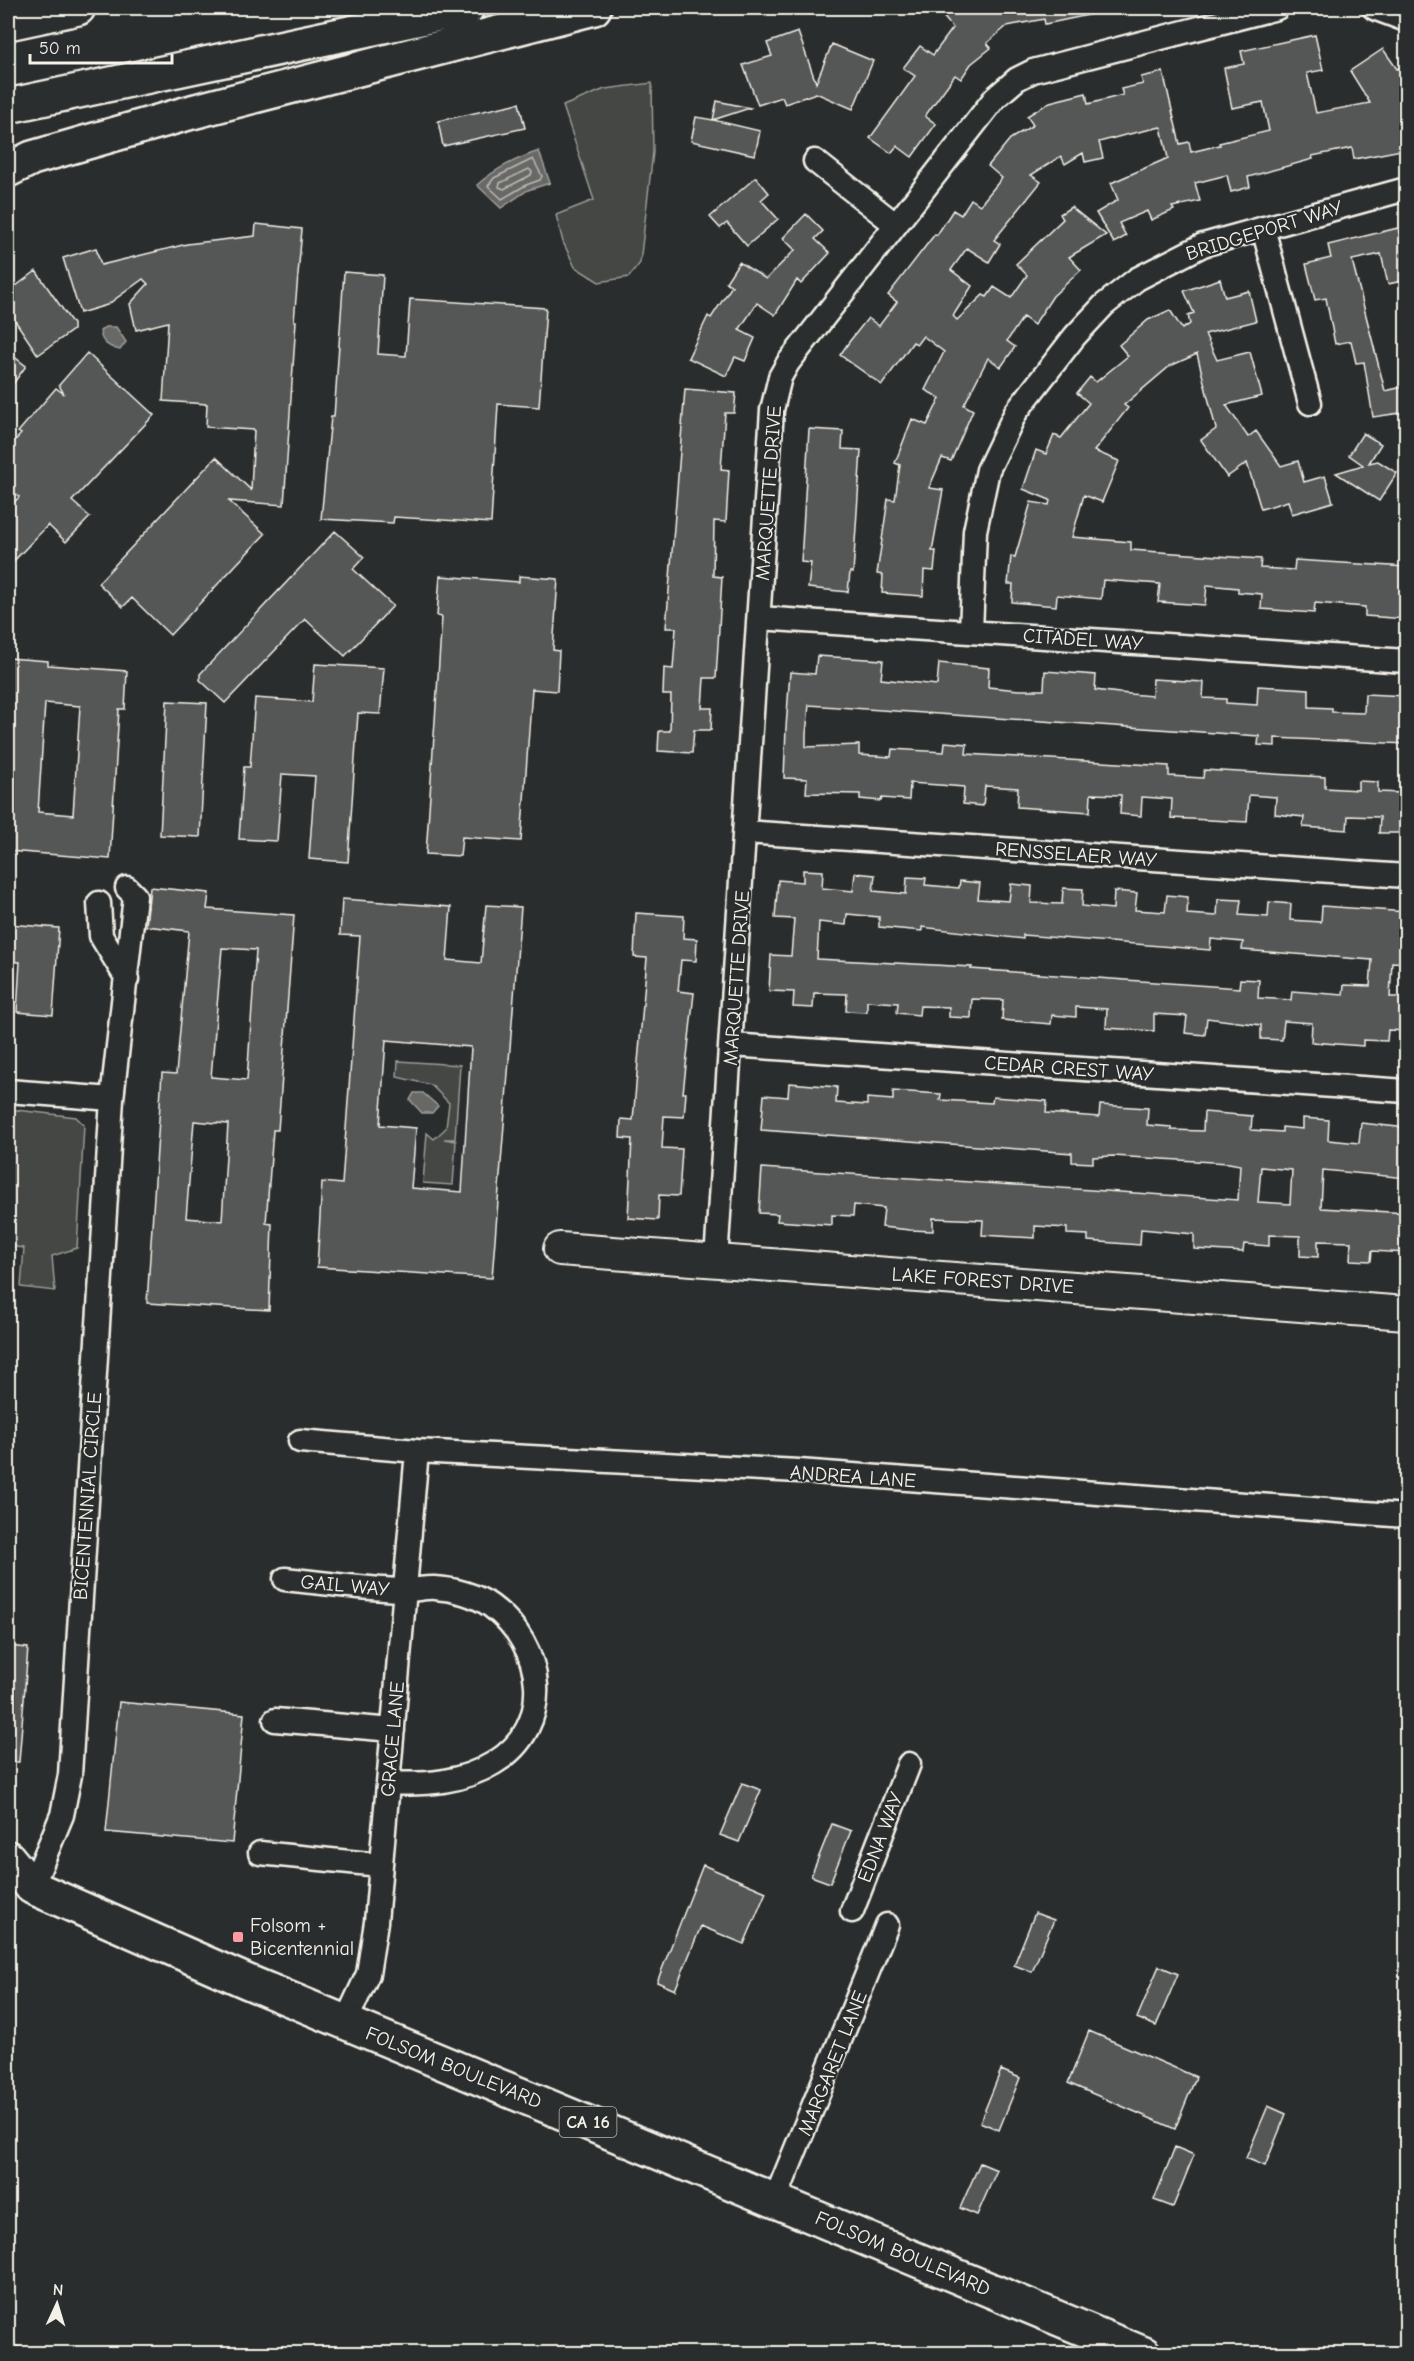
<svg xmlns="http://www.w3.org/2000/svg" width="1414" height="2361" viewBox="0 0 1414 2361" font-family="'Comic Neue',sans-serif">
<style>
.green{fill:#444645;stroke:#9c9c96;stroke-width:1.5}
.water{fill:#676866;stroke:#9f9f9a;stroke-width:1.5}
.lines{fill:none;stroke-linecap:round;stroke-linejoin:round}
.shore{stroke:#bcbab4;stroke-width:1.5}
.building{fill:#555756;stroke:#f4f1e8;stroke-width:1.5;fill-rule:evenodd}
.street-casing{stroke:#f4f1e8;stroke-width:27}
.secondary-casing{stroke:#f4f1e8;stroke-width:36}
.primary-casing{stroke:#f4f1e8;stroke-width:38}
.highway-casing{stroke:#f4f1e8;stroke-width:38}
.street{stroke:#2a2d2e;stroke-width:22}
.secondary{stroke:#2a2d2e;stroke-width:32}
.primary{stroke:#2a2d2e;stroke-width:33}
.highway{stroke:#2a2d2e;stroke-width:33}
.tram{stroke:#f4f1e8;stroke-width:1.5}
.poi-dot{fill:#ff9aa2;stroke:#2a2d2e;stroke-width:2}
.labels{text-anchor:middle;stroke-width:4.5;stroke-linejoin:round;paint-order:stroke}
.shield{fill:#2a2d2e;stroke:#b7b6b0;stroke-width:1.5}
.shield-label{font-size:18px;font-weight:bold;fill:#f4f1e8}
.street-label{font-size:20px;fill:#f4f1e8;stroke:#2a2d2e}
.poi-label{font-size:20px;fill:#f4f1e8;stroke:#2a2d2e;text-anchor:start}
</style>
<rect width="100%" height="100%" fill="#2a2d2e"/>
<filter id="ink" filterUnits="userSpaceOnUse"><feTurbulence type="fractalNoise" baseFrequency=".0167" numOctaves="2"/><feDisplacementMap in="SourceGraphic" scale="12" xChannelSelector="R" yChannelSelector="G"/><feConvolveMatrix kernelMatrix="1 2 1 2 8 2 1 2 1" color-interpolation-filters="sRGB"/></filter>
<g filter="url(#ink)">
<!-- green -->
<path class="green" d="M652,83L653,152L640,263L629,277L599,282L575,267L563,242L556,215L594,200L563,106L605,89Z
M398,1061L460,1065L455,1139H444L456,1141L453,1185L423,1183L427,1133L434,1139L446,1128L449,1103L431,1085L397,1077Z
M8,1109L76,1117L84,1125L77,1248L52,1256L55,1291L21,1287L24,1248L8,1246Z"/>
<!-- water -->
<path class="water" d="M539,151L550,183L528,190L501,208L477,185C496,168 516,159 539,151Z
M105,327H116L126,342L120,350C109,347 101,343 100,331Z
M414,1093H423L438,1106L432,1113H422L410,1100Z"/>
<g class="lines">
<!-- shore -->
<path class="shore" d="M533,159L542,176L540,180L526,185L502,199L488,186L494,178Z
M529,169L532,172L531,175L504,189L499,187L500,183Z"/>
</g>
<!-- building -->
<path class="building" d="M936,8H1089V15L1045,24L1044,19L1007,26L987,43L991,48L971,64L961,79L955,75L925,116L936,124L912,157L897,146L891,153L870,138L915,76L903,68L920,46L933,55L953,28Z
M798,32L816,83L832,44L873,61L853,109L816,93L785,104L782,97L758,105L743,65L772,56L767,43Z
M1315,35L1323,70L1307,73L1316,113L1370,103L1350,71L1383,49L1397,69L1407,62V149L1354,159L1352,148L1312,156L1313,159L1248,177L1250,187L1231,192L1227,175L1195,183L1200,201L1172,207L1174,210L1151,220L1147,211L1119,223L1126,236L1114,243L1096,213L1118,200L1111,183L1168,158L1161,127L1125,135L1099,142L1103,158L1085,162L1083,153L1065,164L1061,156L1031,175L1041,182L994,240L1000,244L989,262L967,248L951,270L972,286L953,316L957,320L983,295L987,297L994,287L1011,298L1027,275L1016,264L1063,219L1060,214L1071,207L1106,235L1069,257L1081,270L1053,296L1034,325L1023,317L1007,341L1015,347L1001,367L988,358L964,405L973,410L951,461L942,458L929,488L943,490L932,551H936L934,571L924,570L923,596L882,593L883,575L877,574L888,499L895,500L900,465L895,463L912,419L927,425L940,398L925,390L944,352L923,336L917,344L913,342L882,385L840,355L849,342L868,318L879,326L897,302L888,295L935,234L937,235L953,210L961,215L971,199L980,205L1002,178L988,166L1010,139L1033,125L1027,116L1050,102L1086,93L1088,104L1123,95L1121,89L1143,84L1141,77L1163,72L1180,144L1189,142L1191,152L1220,145L1219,143L1269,131L1263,102L1232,108L1224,68L1244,64L1241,51Z
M717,101L750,108L713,120L760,131L755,155L691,141L696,117L713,120Z
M519,103L525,128L443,146L438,121Z
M756,177L769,193L761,200L778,219L747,246L727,223L720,228L710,217Z
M806,214L823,231L815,239L830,253L801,284L797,280L775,315L757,303L739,330L755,338L745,361L735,357L726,376L688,358L708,316L711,318L732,286L726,282L739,262L766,279L795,250L783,238Z
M256,224L302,229L294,321H296L284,505L229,501L265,534L170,635L132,598L123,607L98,583L216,457L251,490L254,430L206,427L207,404L163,401L168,322L136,330L130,304L148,284L143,279L107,305L80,313L63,258L96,248L101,265L187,244L255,236Z
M1398,228L1399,232L1407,230V280L1388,284L1381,254L1352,260L1385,391L1407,386V412L1373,417L1364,362L1356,363L1351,341L1335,344L1326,298L1315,300L1306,264L1331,258L1328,245Z
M36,271L73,324V330L38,355L8,310V292Z
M344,272L383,275L378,354L406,356L410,299L546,308L539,407L498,404L491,523L394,517L393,523L321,519L331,417H334Z
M1220,279L1225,297L1249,291L1256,321L1205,334L1217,360L1250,352L1262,396L1226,405L1248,437L1256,431L1281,466L1298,461L1304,482L1325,476L1333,502L1292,514L1288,501L1261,509L1247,463L1227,477L1201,440L1216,429L1197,354L1170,366L1124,405L1128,408L1094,451L1119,461L1102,502L1084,495L1072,537L1131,542V550L1261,559L1260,568L1294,570L1295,560L1407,567V619L1365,616V607L1315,603L1314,613L1261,609L1262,594L1238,592V588L1207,585L1205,605L1158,602L1160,584L1103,580L1101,599L1057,595L1056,606L1012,602L1013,584H1008L1011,556L1015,557L1031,502L1049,505L1050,500L1023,489L1036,450L1046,454L1054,435L1061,438L1089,403L1077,393L1090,377L1096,382L1128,356L1119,345L1148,320L1170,310L1182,329L1190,324L1188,315L1194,313L1184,291Z
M8,352L26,366L8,391Z
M87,353L154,415L72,501L90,517L66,542L48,525L8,567V509L19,497L8,487V448L21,434L18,432L56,388L64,394L59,385Z
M685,389L736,393L734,413H725L721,469L729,470L726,522L714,521L713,576L722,577L716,678H704L702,708H712L711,730H694L692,753L658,751L659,731H670L671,695H663L664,668L673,669L676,628H666Z
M809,429L843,431L842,449L861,450L853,573L850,572L848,592L808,588L811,563L801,562Z
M1363,433L1381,444L1369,463L1378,461L1397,473L1379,501L1336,473L1363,465L1349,455Z
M335,531L364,557L353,569L393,606L345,656L305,619L225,703L200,680V674Z
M440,576L519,582V576L558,579L553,650L559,651L557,691L532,689L521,841L462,837L460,856L426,854L442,617L437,616Z
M817,656L883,660L881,679L937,685L939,663L989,668L988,687L1019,690H1044L1045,671L1096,675L1095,690L1119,693L1152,696L1153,679L1204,682L1203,698L1226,699V703L1257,705L1258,686L1309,689V707L1332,708V712L1364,713L1365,694L1407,696V744L1275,738V746L1258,745L1259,736L809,705L806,734V747L859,745V755L891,757L892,749L944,752L945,742L967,744L966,754L1169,766V776L1203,778L1204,770L1325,777V788L1358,790V781L1378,782V792L1402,793L1401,833H1379L1380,817L1348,816L1347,830L1303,827L1304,817L1275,814L1276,797L1249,795L1247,822L1171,818L1172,799L1142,797L1141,816L1120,814L1121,795L1091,794L1090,812L1017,807L1018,788L985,786L983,806L963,804L964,787L939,785L910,783L909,800L882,798L881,801L860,799V794L806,793L807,779L784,778L786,728L790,672L815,674Z
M9,658L48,661V665L127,671L125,709H119L110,859L8,851ZM45,703L80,706L73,815L38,812Z
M315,664L384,668L380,714L358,713L348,862L309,859L315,776L282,774L277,841L239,839L244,767H250L255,698L312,702Z
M167,701L207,703L200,837L160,835Z
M803,870L823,871L822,888L853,891L855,873L875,875L873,891L906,894L907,877L926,878L925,885L959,888L960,881L980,883L978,899L1009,901L1011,884L1032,886L1031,903L1062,904L1063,888L1083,889L1082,906L1113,909L1114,891L1137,893L1135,910L1165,912L1167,895L1188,897L1187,914L1217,916L1218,899L1241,900L1239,915L1268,917L1269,902L1291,904L1290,920L1321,922L1322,906L1407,912V963L1392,962L1390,997H1407V1031L1388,1030L1387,1041L1363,1040V1046L1311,1042L1312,1023L1284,1021L1282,1040L1261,1039V1025L1207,1018L1205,1035L1185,1033L1187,1016L1154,1014V1031L1106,1028L1107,1009L1076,1007V1017L1052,1015L1051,1024L1002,1020L1003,1000L972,999L971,1018L949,1017V1007L920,1006L919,1015L897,1013L898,1003L867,1001V1012L846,1011L847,994L814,993L813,1008L793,1007L794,992L769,991L771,955L791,956L794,919L775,918L778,880L803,882ZM847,914L879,917V927L922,931V927L1023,939V935L1210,950L1211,939L1243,942L1242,950L1372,960L1370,986L1344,985L1343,995L1292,991L1291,1000L1258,998L1259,980L1240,979L1239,988L971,969L972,967L817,959L819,922L846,925Z
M150,887L209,893L207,909L294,915L278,1130H273L266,1223L272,1224L269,1310L147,1303L162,1073L176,1074L189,931L146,926ZM222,948L256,950L247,1080L211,1077ZM194,1121L228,1124L222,1221L186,1218Z
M342,899L451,907L447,960L481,963L486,905L521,907L492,1278L317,1267L322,1182L342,1184L360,936L340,935ZM386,1040L471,1047L462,1192L411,1188L416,1128L380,1125Z
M636,913L684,916L683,938L697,939L696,961L681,960L678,991L694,993L683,1093H686L684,1117L664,1116L662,1148L682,1149L679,1196L659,1195L658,1220L628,1218L632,1139L620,1138L621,1119L633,1120L647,958L634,957Z
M8,924L59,928L53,1015L17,1012L20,962L8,961Z
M789,1083L837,1087L836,1103L867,1105V1098L893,1100V1091L941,1094L940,1100L992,1103L993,1097L1047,1101L1046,1113L1099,1117L1100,1105L1148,1108L1147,1125L1171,1127V1130L1203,1131L1204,1112L1252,1116L1251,1130L1282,1132V1127L1303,1129V1118L1329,1120L1328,1140L1359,1143L1361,1123L1407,1128V1178L1323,1170L1321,1208L1407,1213V1253L1372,1251L1371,1261L1350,1260L1351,1242L1318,1241V1257L1300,1256V1236L1269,1235V1246L1244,1244L1243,1252L1194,1249V1234L1141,1229L1140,1245L1088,1241V1235L1067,1234V1228L1035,1226V1238L982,1235L983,1220L933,1218V1231L910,1230L882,1227L884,1208L854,1205L853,1216L832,1215V1225L777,1221L778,1214L759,1213L762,1168L1238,1200L1240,1165L1229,1163L1113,1156L1093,1157V1163L1072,1162V1153L761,1130L764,1095L788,1097ZM1261,1167L1292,1170L1290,1204L1258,1202Z
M8,1646L28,1648L19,1762H8Z
M119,1702L244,1714L232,1843L106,1832Z
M742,1783L761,1790L739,1842L720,1835Z
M832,1824L851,1831L830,1883L811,1876Z
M703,1865L766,1892L744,1944L701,1926L675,1990L657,1982Z
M1035,1913L1054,1920L1032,1972L1014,1965Z
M1159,1966L1178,1974L1156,2026L1137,2018Z
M1089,2031L1196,2077L1175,2129L1068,2083Z
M1001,2070L1020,2078L999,2130L980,2122Z
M1268,2106L1286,2114L1265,2166L1246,2158Z
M1175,2147L1194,2155L1173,2207L1154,2200Z
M980,2163L997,2170L977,2215L960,2208Z"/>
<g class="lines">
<!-- street casing -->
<g class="street-casing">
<path id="street" d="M1374,8L1406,20
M815,161L896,225
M1263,228L1310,403
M759,618L1406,661
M971,632L975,531L988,470L1016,412L1075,336L1104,305L1137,279L1203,245L1406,189
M745,832L1406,876
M99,903L101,936L127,979
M731,1045L1406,1091
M8,1091L112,1099
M716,1260L772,410L780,377L788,363L995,98L1017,79L1033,71L1277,8
M300,1441L417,1451L799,1471L1406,1516
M285,1579C324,1583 364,1589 403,1590C414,1591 425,1587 435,1588C454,1589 476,1595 491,1606C545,1645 556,1726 494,1763C461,1783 425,1785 388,1783
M275,1720L393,1730
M260,1853L380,1865
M32,1887L62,1815L70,1775L112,1099L135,896L127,888
M852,1911L909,1764
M345,2023L368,1974L376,1922L417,1451
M775,2200L887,1925"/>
</g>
<!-- secondary casing -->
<g class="secondary-casing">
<path id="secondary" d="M560,1249L1406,1313"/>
</g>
<!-- primary casing -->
<g class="primary-casing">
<path id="primary" d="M8,1858L32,1887L246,1981L1144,2354"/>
</g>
<!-- highway casing -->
<g class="highway-casing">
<path id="highway" d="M8,23L78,8
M8,106L467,8
M8,170L32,158L192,112L594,8"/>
</g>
<!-- street -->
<use href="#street" class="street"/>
<!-- secondary -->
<use href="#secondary" class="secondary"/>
<!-- primary -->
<use href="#primary" class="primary"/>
<!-- highway -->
<use href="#highway" class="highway"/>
<!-- tram -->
<path class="tram" d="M8,2344L47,2354"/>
</g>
</g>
<!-- markers -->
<rect class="poi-dot" x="232" y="1931" width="12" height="12" rx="3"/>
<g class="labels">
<!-- shield labels -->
<rect class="shield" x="559.5" y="2107" width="57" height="30" rx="4.5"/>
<g class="shield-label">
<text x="588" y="2128">CA 16</text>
</g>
<!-- street labels -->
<g class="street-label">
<text transform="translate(1264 230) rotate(-17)" y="7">BRIDGEPORT WAY</text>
<text transform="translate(768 493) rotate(-86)" y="7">MARQUETTE DRIVE</text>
<text transform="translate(1083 639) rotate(4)" y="7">CITADEL WAY</text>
<text transform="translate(1076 854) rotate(4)" y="7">RENSSELAER WAY</text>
<text transform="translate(736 978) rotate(-86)" y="7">MARQUETTE DRIVE</text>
<text transform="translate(1069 1068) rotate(4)" y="7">CEDAR CREST WAY</text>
<text transform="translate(983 1280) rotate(4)" y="7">LAKE FOREST DRIVE</text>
<text transform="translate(853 1476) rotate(4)" y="7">ANDREA LANE</text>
<text transform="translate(87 1496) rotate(-86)" y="7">BICENTENNIAL CIRCLE</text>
<text transform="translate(345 1585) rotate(5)" y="7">GAIL WAY</text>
<text transform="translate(392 1739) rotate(-85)" y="7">GRACE LANE</text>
<text transform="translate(880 1837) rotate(-69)" y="7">EDNA WAY</text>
<text transform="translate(832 2063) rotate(-68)" y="7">MARGARET LANE</text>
<text transform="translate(454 2067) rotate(22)" y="7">FOLSOM BOULEVARD</text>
<text transform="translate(903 2253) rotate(23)" y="7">FOLSOM BOULEVARD</text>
</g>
<!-- poi labels -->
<g class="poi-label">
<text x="250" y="1932">Folsom +<tspan x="250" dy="23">Bicentennial</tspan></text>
</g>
</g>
<!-- margin -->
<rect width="1414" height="2361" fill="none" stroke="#2a2d2e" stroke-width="30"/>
<rect x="15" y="15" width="1384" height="2331" fill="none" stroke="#f4f1e8" stroke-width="2" filter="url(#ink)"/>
<!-- north arrow -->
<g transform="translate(57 2304) rotate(4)" stroke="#2a2d2e" stroke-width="4.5" paint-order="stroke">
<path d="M0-4.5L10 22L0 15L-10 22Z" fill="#f4f1e8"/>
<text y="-9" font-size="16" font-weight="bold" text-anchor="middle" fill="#f4f1e8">N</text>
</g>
<!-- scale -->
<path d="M30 54v9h142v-9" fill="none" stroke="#f4f1e8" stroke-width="3"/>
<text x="39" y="54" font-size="18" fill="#f4f1e8" stroke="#2a2d2e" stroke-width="4.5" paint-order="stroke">50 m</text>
</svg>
